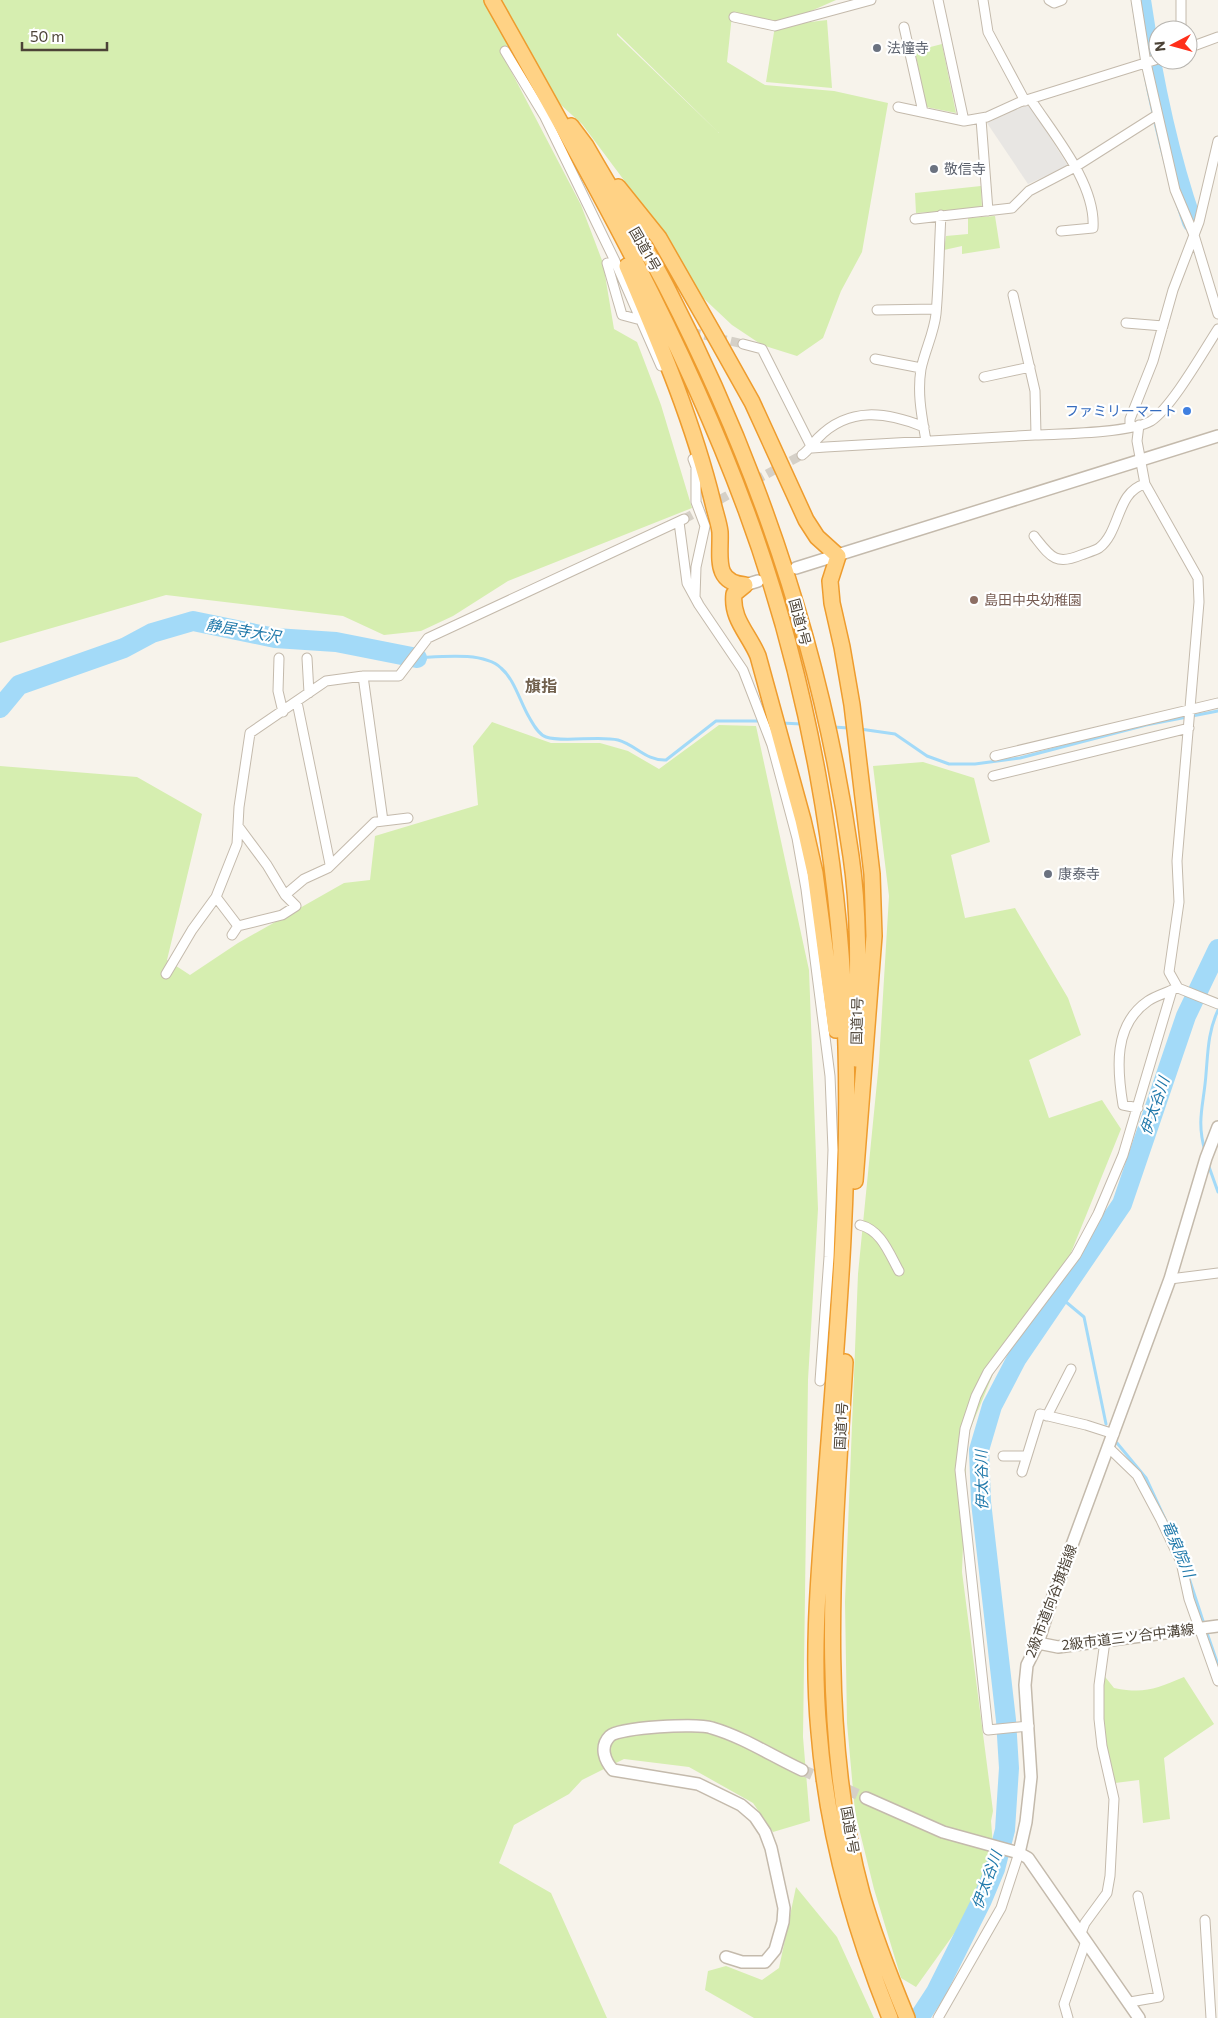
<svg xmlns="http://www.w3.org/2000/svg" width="1218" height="2018" viewBox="0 0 1218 2018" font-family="Commissioner,'Noto Sans JP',sans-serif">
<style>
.green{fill:#d6eeb0;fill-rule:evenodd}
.parking{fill:#e8e6e3}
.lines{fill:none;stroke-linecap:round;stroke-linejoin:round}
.stream{stroke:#a3daf8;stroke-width:3}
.river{stroke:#a3daf8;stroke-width:20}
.minor-tunnel{stroke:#d5d0c7;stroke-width:9;stroke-dasharray:9 4.5;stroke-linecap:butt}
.tertiary-tunnel{stroke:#d5d0c7;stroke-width:11;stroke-dasharray:11 5.5;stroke-linecap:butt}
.minor-casing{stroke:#c4baac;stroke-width:11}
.tertiary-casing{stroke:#c4baac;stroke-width:14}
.trunk-casing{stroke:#ee9c2e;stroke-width:18}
.minor{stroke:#fff;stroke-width:9}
.tertiary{stroke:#fff;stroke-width:11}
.trunk{stroke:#ffd285;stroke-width:15}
.worship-dot{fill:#6b7280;stroke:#fff;stroke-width:2}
.shop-dot{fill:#3f7fe0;stroke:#fff;stroke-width:2}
.education-dot{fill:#8d6e63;stroke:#fff;stroke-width:2}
.labels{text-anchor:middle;stroke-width:4.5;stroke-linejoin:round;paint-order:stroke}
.worship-label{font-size:14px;fill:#5b616d;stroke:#fff;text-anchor:start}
.street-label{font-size:14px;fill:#4c4337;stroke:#fff}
.shop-label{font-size:14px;fill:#366cbe;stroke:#fff;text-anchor:end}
.education-label{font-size:14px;fill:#785e54;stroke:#fff;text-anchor:start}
.water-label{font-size:15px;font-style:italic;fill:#2079ab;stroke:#fff}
.quarter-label{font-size:16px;font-weight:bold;fill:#71604d;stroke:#fff}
</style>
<rect width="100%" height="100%" fill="#f7f3eb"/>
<!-- green -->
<path class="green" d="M0,0H836L777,26L827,20L832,88L766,82L775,26L732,15L727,62L765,85L834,91L888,103L862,252L841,291L823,338L797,356L762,345L732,325L699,294L656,223L582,124L500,50L581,205L603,263L614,329L637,342L661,405L692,508L508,581L453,616L421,631L384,635L343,616L166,595L0,643ZM617,33L719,133L617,35Z
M942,44L956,113L926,107L915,51Z
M981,186L982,209L916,213L915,193Z
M995,216L1000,248L962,254V246L944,250L946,236L968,234V218Z
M492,722L551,743H600L628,751L659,769L719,725L756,726L809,970L818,1209L808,1380L803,1737L810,1821L773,1832L753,1803L689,1767L624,1759L582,1780L569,1794L514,1825L499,1863L551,1893L607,2018H0V766L137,777L202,814L167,960L190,975L238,943L344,883L370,880L375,836L478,805L473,746Z
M923,762L974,778L990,842L951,855L965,918L1015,908L1068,998L1081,1035L1029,1060L1049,1118L1102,1100L1121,1129L1066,1265L1003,1350L967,1437L962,1572L993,1811L991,1821L995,1869L961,1924L916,1987L901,1978L874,1889L855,1812L847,1723L845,1602L858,1274L879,1062L889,896L873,766Z
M1102,1673L1114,1688C1145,1694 1155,1689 1184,1677L1214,1724L1164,1758L1170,1819L1143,1823L1139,1780L1115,1783L1102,1725Z
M796,1887L837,1937L874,2018H754L705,1990L708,1971L726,1966L762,1980L779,1968Z"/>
<!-- parking -->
<path class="parking" d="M1029,104L1068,166L1028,184L987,123Z"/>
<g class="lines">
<!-- stream -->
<path class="stream" d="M416,658C439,657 483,651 501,668C515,680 520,702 529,717C533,724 538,734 546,737C563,743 599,735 618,740C636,745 646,761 666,760L716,721H762
M781,723L802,724
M833,727L849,728
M860,729L895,734L927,756L949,764H975L1020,758L1146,725L1218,711
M1205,1151C1196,1120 1204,1104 1206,1074C1208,1051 1208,1032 1218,1010
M1208,1164L1218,1192
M1060,1297L1084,1317L1106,1424
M1117,1443L1146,1478L1184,1560
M1189,1578L1204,1624
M1206,1630L1218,1665"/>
<!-- river -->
<path class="river" d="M1141,0C1152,75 1167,150 1192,222
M0,708L19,685L124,648L152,633L193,621L275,638L336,642L417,658
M919,2018L936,1992L982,1900L995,1869L1005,1830L1009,1768L1006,1720L981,1502L979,1450L992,1406L1017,1358L1122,1204L1186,1016L1218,949"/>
<!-- minor-tunnel -->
<path class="minor-tunnel" d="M665,326L743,344
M684,519L802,455"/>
<!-- tertiary-tunnel -->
<path class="tertiary-tunnel" d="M802,1770L866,1798"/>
<!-- minor casing -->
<g class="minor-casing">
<path id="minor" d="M938,0L964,121
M983,0L988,32L1025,101
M1049,0L1054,3L1062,0
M1136,0L1146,63L1175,190L1194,235L1218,314
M734,17L775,26L871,0
M904,27L923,112
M1181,30V0
M1188,48L1218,37
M505,51L545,117L615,261L661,366
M1031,100C1054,135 1096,184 1093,228L1061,231
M898,107L964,121L987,117L1020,102L1158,59
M981,119L988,211
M915,219L1012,208L1029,191L1075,167L1157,115
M615,261L607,263L622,315L637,319
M1013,295L1035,391L1036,435
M877,310L936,309
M1126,323L1163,326
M743,344L762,349L812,448C886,443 960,439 1035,435C1060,434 1131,433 1151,421C1172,407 1203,352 1218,329
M875,359L921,368
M984,377L1030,367
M1139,425L1137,441L1145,484L1198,578L1199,602L1177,861L1179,902L1169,972L1178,988L1218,1004
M1130,427V419L1153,361L1173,290L1199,222L1218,141
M926,441C922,417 917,394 921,369C925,350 934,333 936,314C939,281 939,248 941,215
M802,455C809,450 812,444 818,438C849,406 887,412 924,427
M693,459L696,467V502L705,526L696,567L695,597
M679,522L687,583L699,605L743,670L772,745L797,838L806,889L830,1076L833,1150L829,1257L820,1381
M1034,536C1050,556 1055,566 1081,555C1086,553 1094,551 1099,548C1121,531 1116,492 1145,484
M279,658L278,691L283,712
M307,658L309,693
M363,676L383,821
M297,702L330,864
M995,756L1218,703
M993,776L1189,728
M238,826L267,865L285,895
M216,897L238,926
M232,935L238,926L282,915L296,906L285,895L304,879L328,868L375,822L408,818
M166,974L192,930L216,897L237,844L239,807L250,733L326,681L363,676H399L428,638L684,519
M1138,1108L1123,1105C1117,1069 1113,1025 1148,1001C1157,995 1167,993 1176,988
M860,1225C881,1230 889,1253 899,1271
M1170,1279L1218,1273
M1047,1416L1071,1369
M1109,1448L1137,1475L1161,1520L1181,1562L1189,1599L1218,1681
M1003,1456H1027
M1022,1472L1040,1414L1086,1425L1114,1434
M1029,1726L988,1730L960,1470L965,1429L976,1396L988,1372L1076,1255L1098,1214L1123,1155L1172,990
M1205,1920L1211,2018
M1081,1933L1085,1923L1107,1893L1110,1876L1114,1799L1102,1746L1099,1719V1685L1105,1641
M1130,2002L1159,1997L1138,1896
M938,2018L1001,1908L1019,1853
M1068,2018L1064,2004L1086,1941"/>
</g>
<!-- tertiary casing -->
<g class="tertiary-casing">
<path id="tertiary" d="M796,568L1218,436
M745,585L758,581
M1038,1643L1058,1647L1218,1626
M866,1798L943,1832L1019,1853
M726,1957L742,1962H765L775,1950L783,1922L784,1908L771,1848L765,1832L755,1817L741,1805L698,1784L613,1770C605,1761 599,1747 610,1736C620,1727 698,1723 712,1728C743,1737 772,1756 802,1770
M1139,2018L1028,1858L1019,1853L1026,1822L1031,1777L1025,1685L1027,1665L1038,1643L1051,1602L1170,1279L1206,1158L1218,1127"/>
</g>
<!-- trunk casing -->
<g class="trunk-casing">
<path id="trunk" d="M492,0C585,165 680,331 746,510C809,681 841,866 846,1047C850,1192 837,1336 826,1480C820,1564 811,1648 819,1732C827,1832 853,1926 890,2018
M571,126L586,146C613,193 641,238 666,286C758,464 823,657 851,856C861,923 857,992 856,1059
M618,187L659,238L715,336L752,402L806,520L817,537L838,556L830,581L832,603L842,647L852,705L872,874L874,936L855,1181
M627,266C660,344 693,421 713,503C715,512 719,523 720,532C721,557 713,582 745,585
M745,585L734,594C731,619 749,634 758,656L803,820L815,873L836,1030
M845,1362C835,1534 816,1726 862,1894C874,1937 890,1977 907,2018"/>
</g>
<!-- minor -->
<use href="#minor" class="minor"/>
<!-- tertiary -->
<use href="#tertiary" class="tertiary"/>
<!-- trunk -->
<use href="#trunk" class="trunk"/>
</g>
<!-- markers -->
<g class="worship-dot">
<circle cx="877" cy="48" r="5"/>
<circle cx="934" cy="169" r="5"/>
<circle cx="1048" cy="874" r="5"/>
</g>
<circle class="shop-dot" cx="1187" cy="411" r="5"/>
<circle class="education-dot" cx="974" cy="600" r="5"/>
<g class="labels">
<!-- worship labels -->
<g class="worship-label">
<text x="887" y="53">法憧寺</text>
<text x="944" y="174">敬信寺</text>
<text x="1058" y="879">康泰寺</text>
</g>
<!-- street labels -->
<g class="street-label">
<text transform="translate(645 249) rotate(60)" y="5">国道1号</text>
<text transform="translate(800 622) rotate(75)" y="5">国道1号</text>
<text transform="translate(857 1021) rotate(-89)" y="5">国道1号</text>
<text transform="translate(841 1426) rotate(-87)" y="5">国道1号</text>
<text transform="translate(1051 1601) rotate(-69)" y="5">2級市道向谷旗指線</text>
<text transform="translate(1128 1637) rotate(-7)" y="5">2級市道三ツ合中溝線</text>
<text transform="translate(850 1830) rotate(80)" y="5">国道1号</text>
</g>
<!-- shop labels -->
<g class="shop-label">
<text x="1177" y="416">ファミリーマート</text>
</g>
<!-- education labels -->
<g class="education-label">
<text x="984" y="605">島田中央幼稚園</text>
</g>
<!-- water labels -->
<g class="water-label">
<text transform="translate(243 631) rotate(10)" y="5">静居寺大沢</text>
<text transform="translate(1155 1106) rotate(-71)" y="5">伊太谷川</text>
<text transform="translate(982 1480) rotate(-91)" y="5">伊太谷川</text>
<text transform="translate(1178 1549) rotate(67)" y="5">竜泉院川</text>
<text transform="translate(987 1880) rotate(-70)" y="5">伊太谷川</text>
</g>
<!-- quarter labels -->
<g class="quarter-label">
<text x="541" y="692">旗指</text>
</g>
</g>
<!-- north arrow -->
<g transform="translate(1173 45) rotate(264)"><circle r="24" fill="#ffffff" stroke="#b7b4af"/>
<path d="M0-4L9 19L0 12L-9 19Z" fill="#ff2f1a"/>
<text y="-8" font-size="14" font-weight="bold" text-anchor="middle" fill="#4c4337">N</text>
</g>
<!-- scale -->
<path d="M22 42v8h85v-8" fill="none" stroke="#4c4337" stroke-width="2.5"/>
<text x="30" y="42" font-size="15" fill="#4c4337" stroke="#ffffff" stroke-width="4" paint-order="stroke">50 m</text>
</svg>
